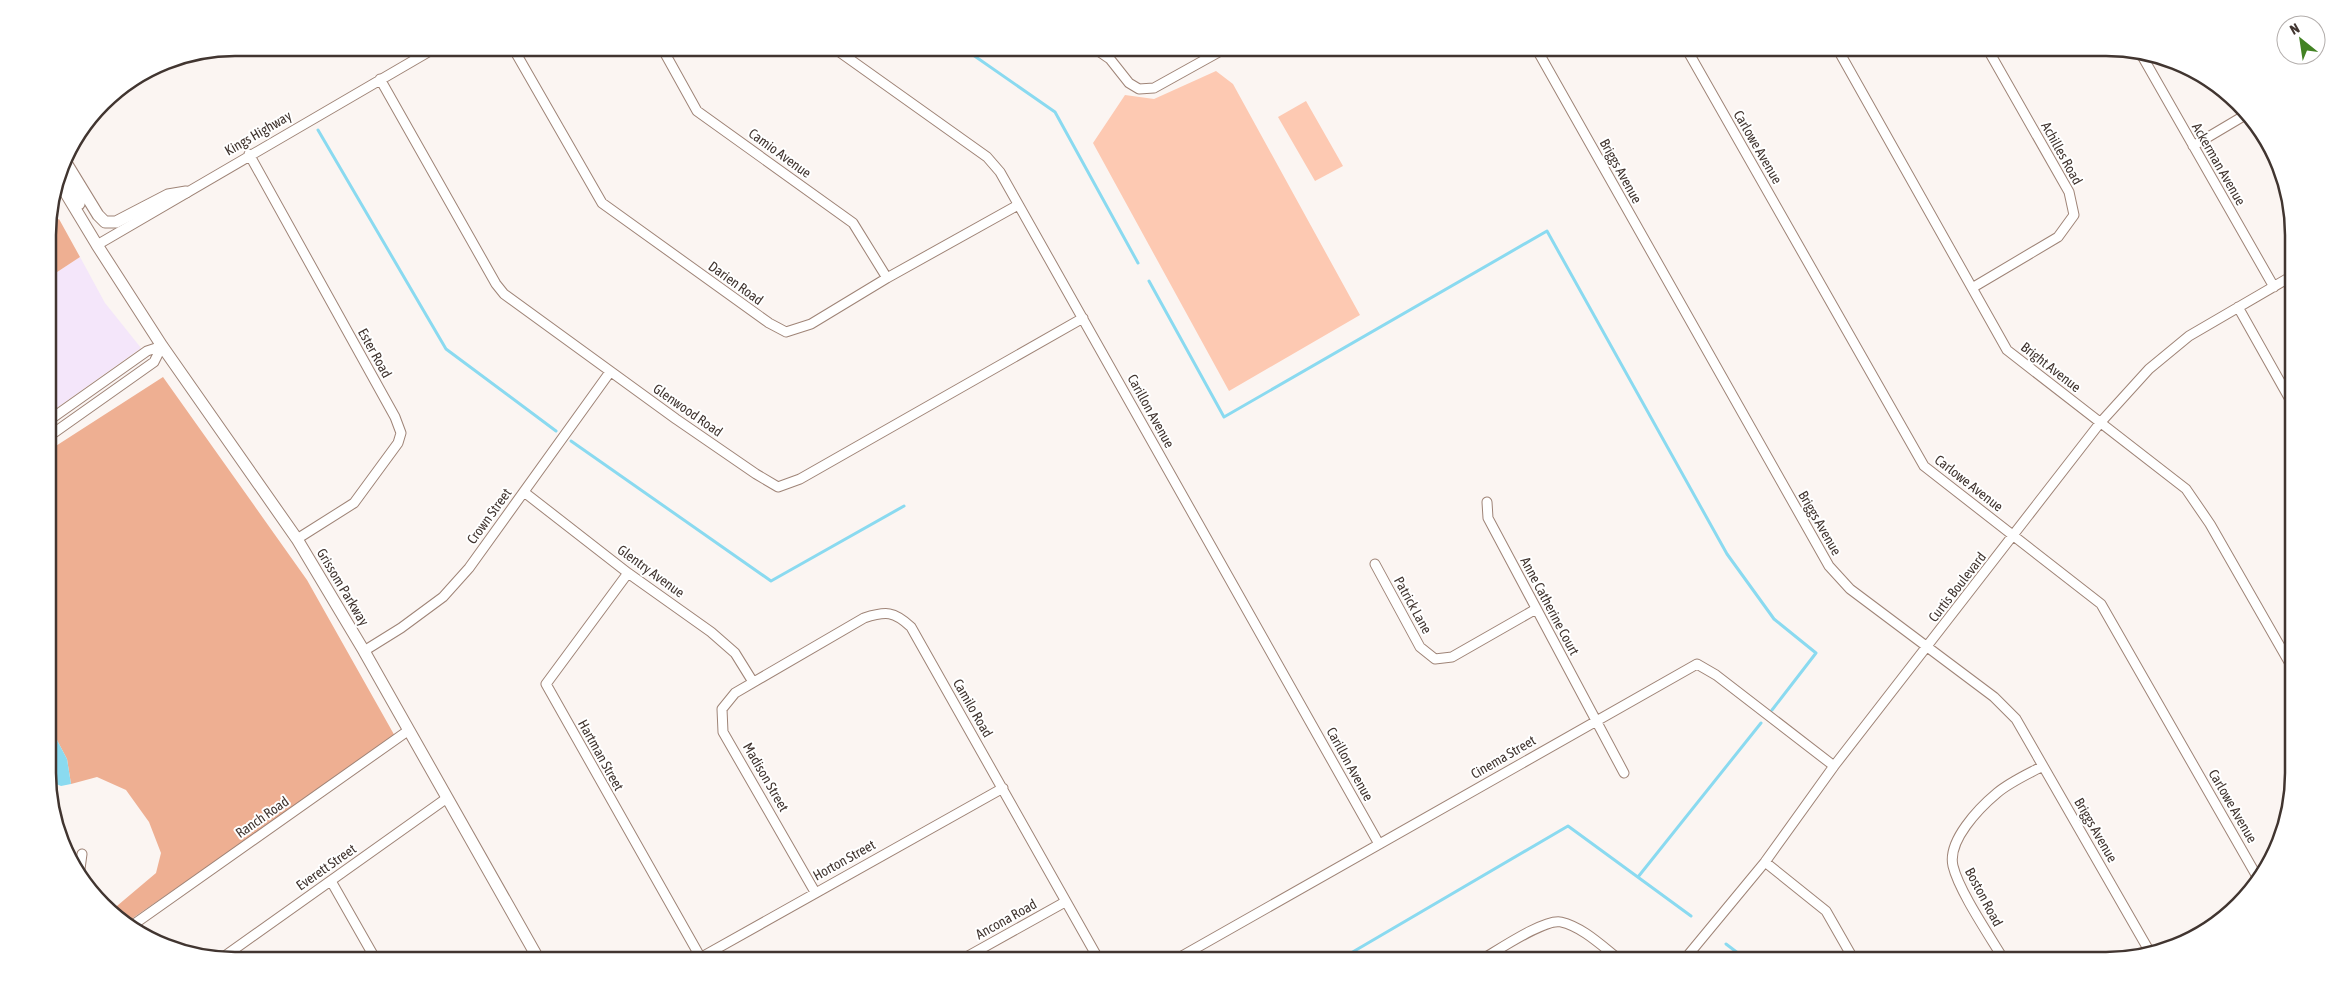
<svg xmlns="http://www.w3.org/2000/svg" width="2341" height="1008" viewBox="0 0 2341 1008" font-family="'Asap Condensed',sans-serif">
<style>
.commercial{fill:#f4e6fa}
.green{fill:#fdc9b2}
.forest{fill:#eeaf92}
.water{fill:#8adaf0}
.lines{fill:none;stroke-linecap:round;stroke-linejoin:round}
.stream{stroke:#8adaf0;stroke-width:3}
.minor-casing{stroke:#9f8477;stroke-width:11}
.major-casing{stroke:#9f8477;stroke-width:13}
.minor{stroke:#fff;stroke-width:9}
.major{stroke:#fff;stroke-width:11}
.labels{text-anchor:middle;stroke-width:4;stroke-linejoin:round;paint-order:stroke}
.street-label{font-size:14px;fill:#413530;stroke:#fff}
.rim{fill:none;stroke:#413530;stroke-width:2.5}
</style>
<rect width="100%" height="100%" fill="#fbf5f2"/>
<!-- commercial -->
<path class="commercial" d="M80,257L105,303L141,348L48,414V278Z"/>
<!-- green -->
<path class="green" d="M1216,71L1233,84L1360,315L1229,391L1093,143L1125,95L1154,99Z
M1306,101L1343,166L1315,181L1278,117Z"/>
<!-- forest -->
<path class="forest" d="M59,219L80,257L48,278V225Z
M163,377L307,580L396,738L124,924L111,911L156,873L161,853L149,822L126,790L97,777L71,784L67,759L49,725L48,451Z"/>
<!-- water -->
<path class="water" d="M49,725L67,759L71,784L61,786L49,781Z"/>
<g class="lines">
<!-- stream -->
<path class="stream" d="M963,48L1055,112L1138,263
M318,130L446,349L556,431
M1149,281L1224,417L1547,231L1727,554L1774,619L1816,653L1772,710
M571,441L771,581L904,506
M1638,877L1761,723
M1726,944L1747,960
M1339,960L1568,826L1691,916"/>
<!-- minor casing -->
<g class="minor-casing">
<path id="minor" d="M513,48L602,203L769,323L786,332L811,324L887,278L1018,205
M662,48L697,111L853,223L887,278
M834,48L987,157L1000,172L1379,844
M1094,48L1110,59L1129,83L1139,89L1154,88L1226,48
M1536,48L1829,566L1850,589L1994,697L2016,719L2151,954
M1686,48L1924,466L2101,604L2259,880
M1837,48L2007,350L2186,489L2210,524L2293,669
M2141,54L2274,287
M380,79L496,284L504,294L676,419L756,474L778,487L800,479L1083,318
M2193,146L2247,114
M249,154L395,417L401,433L398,443L354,503L297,539
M97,245L435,48
M1972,288L2058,237L2074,215L2069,192L1987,48
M2238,307L2292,403
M48,421L147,351L162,346
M48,437L154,362L162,346
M524,492L628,573L711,632L735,653L753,682
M1487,502L1488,518L1624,773
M1375,564L1420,647L1435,659L1452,657L1536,609
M628,573L546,684L702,960
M364,651L401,628L443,597L469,568L610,372
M1765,862L1826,911L1854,960
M77,871L80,869L82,854
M331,881L376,960
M815,892L723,732L722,709L735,693L864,618C886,611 894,611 911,627L1099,960
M130,927L409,730
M222,958L447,798
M700,958L1003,788
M961,960L1065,902
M1175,960L1697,664L1716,675L1834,766
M1481,960C1497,951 1545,918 1561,922C1583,927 1603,947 1620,960
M1684,960L1765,862L1834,766L2100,423L2149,369L2189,336L2292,276
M2004,960C1989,935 1959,891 1953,866C1947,841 1979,808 1997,793C2010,782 2028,774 2043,766"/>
</g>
<!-- major casing -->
<g class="major-casing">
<path id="major" d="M65,161L98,215L105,222H116L168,195L186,192
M65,171L79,204
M59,182L97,245L162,346L297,539L364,651L539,960"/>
</g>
<!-- minor -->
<use href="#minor" class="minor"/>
<!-- major -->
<use href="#major" class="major"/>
</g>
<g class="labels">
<!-- street labels -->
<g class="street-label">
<text transform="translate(258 133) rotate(-30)" y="5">Kings Highway</text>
<text transform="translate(1758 147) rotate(60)" y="5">Carlowe Avenue</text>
<text transform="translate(780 153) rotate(36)" y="5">Camio Avenue</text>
<text transform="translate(2062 153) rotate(61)" y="5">Achilles Road</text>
<text transform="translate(2219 164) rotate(60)" y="5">Ackerman Avenue</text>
<text transform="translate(1621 171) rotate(61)" y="5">Briggs Avenue</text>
<text transform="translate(736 283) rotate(36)" y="5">Darien Road</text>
<text transform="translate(375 353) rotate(61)" y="5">Ester Road</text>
<text transform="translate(2051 367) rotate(38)" y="5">Bright Avenue</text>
<text transform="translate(688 410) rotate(35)" y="5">Glenwood Road</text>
<text transform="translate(1151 411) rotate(61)" y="5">Carillon Avenue</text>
<text transform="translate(1969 483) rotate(38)" y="5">Carlowe Avenue</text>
<text transform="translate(489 516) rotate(-54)" y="5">Crown Street</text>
<text transform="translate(1820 523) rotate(60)" y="5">Briggs Avenue</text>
<text transform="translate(651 571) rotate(36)" y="5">Glentry Avenue</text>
<text transform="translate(343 587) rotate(59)" y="5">Grissom Parkway</text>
<text transform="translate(1957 587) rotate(-52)" y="5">Curtis Boulevard</text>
<text transform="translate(1413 605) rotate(61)" y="5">Patrick Lane</text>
<text transform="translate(1550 606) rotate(62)" y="5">Anne Catherine Court</text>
<text transform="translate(973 708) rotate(60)" y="5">Camilo Road</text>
<text transform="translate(601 755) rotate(61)" y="5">Hartman Street</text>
<text transform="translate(1503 757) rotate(-30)" y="5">Cinema Street</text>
<text transform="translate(1350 764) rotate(61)" y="5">Carillon Avenue</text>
<text transform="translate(766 777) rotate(60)" y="5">Madison Street</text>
<text transform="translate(2233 806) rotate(60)" y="5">Carlowe Avenue</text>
<text transform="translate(262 817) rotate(-35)" y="5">Ranch Road</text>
<text transform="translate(2096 830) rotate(60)" y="5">Briggs Avenue</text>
<text transform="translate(844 860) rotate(-29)" y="5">Horton Street</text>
<text transform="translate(326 867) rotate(-35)" y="5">Everett Street</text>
<text transform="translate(1984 897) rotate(62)" y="5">Boston Road</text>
<text transform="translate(1006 919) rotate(-29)" y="5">Ancona Road</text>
</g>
</g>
<!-- crop -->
<path d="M0 0H2341V1008H0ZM235 56H2106A179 179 0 0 1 2285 235V773A179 179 0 0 1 2106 952H235A179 179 0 0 1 56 773V235A179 179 0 0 1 235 56Z" fill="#fff" fill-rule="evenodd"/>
<path class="rim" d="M235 56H2106A179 179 0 0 1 2285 235V773A179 179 0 0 1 2106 952H235A179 179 0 0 1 56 773V235A179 179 0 0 1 235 56Z"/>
<!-- north arrow -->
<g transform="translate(2301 40) rotate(330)"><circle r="24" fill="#ffffff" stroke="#b3aeac"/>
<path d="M0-4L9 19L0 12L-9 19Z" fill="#428223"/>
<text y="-8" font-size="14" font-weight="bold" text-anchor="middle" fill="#413530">N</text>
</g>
</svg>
